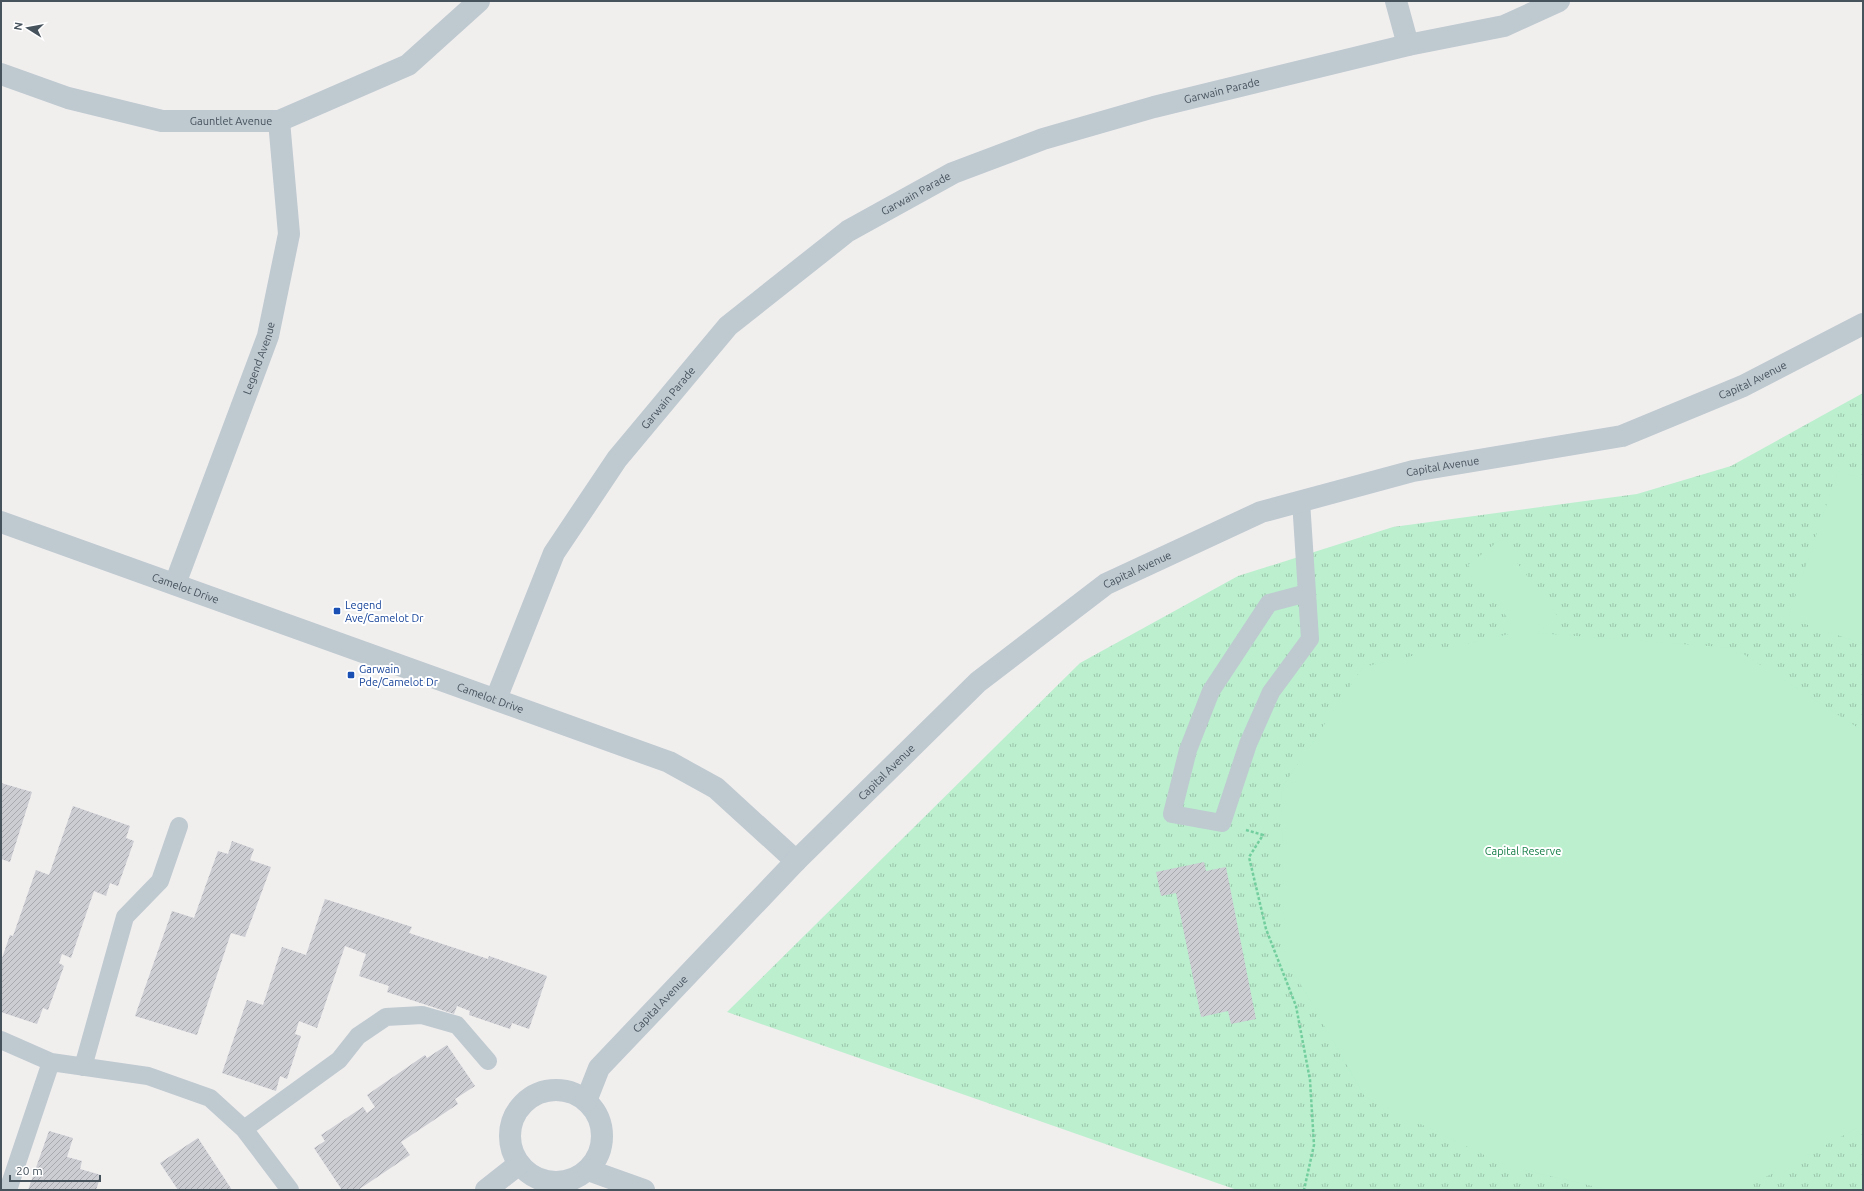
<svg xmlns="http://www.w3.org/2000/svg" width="1864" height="1191" viewBox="0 0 1864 1191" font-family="Ubuntu,sans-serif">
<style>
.grass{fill:url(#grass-tufts)}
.garden{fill:#bbefce}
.building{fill:url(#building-hatch)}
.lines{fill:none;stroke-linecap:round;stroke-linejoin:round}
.path{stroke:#73ce9e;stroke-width:2.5;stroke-dasharray:3 2;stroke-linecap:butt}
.lane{stroke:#bec9d0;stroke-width:18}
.street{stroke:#bec9d0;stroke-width:22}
.transit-dot{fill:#1a4fb4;stroke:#fff;stroke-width:1.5}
.labels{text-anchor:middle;stroke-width:4;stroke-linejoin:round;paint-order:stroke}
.street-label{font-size:11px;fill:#46525c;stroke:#fff}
.transit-label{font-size:11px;fill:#164399;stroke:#fff;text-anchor:start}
.park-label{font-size:11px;fill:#157e47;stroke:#fff}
</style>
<defs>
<pattern id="grass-tufts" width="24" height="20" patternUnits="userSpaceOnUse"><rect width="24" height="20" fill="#bbefce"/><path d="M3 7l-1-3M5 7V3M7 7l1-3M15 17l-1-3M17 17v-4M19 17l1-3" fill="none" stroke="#9ac4aa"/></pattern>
<pattern id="building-hatch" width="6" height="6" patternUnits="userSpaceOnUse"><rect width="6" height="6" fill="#cbcdd3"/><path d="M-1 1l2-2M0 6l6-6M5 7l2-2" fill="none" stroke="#a7a9ae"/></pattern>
</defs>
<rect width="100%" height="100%" fill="#f1eeee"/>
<!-- grass -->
<path class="grass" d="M1863,393V1190H1237L727,1012L1080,663L1238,576L1393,527L1637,494L1731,466Z"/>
<!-- garden -->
<path class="garden" d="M1838,471L1863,479V644L1788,618Z
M1500,540L1558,617L1537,633L1734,648L1863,731V1125L1745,1188L1721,1190H1609L1507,1166L1365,1097L1285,957L1281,789L1363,667L1518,632L1468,565Z"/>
<!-- building -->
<path class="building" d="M1,783L32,792L10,862L1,859Z
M73,806L130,826L126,838L134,841L118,886L110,883L106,896L94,891L71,958L62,954L59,963L64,966L48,1010L43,1008L37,1024L1,1012V961L10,935L13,936L36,870L49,875Z
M232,841L254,849L250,860L271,867L245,937L231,933L197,1035L135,1016L172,911L194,918L218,851L228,854Z
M1204,862L1206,871L1226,867L1256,1019L1231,1024L1228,1011L1201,1017L1176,893L1161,896L1156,872Z
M325,899L412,927L409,933L470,953L488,959L489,956L547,976L529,1029L512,1023L510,1029L469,1015L470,1011L457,1006L454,1014L387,992L389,986L359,976L366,954L345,946L317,1028L299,1021L295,1034L301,1036L287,1079L280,1076L276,1091L222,1073L247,1000L263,1005L282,947L306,955Z
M447,1045L475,1086L455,1099L458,1104L401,1142L410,1155L358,1190H342L314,1148L325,1141L321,1135L363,1107L367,1113L375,1107L367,1095L425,1055L427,1058Z
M49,1131L73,1138L67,1157L82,1161L80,1169L101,1175L96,1190H28Z
M198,1138L232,1190H178L160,1163Z"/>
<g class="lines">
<!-- path -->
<path class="path" d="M1246,830L1263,835L1249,857L1266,929L1296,1006L1310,1080L1314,1145L1304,1190"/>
<!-- lane -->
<path class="lane" d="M1301,501L1310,639L1271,692L1248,744L1222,823L1172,814L1188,750L1211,691L1269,603L1307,593
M1,1040L51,1062L148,1076L210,1098L244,1129L290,1190
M83,1067L125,917L160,881L179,826
M244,1129L339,1060L358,1036L386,1017L422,1015L457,1025L488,1061
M8,1190L51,1062"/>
<!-- street -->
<g class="street">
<path d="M1396,1L1408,45"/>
<path id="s1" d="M1,74L68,98L162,121H279L408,65L479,1"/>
<path id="s2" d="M1,522L669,762L716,788L796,861"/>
<path id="s3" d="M175,584L268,336L289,234L279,121"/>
<path id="s4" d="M496,699L554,553L617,459L728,326L848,231L953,173L1043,139L1154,107L1408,45L1504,26L1559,1"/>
<circle cx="556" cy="1136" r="46"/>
<path id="s5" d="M586,1101L599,1068L796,861L978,682L1106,584L1261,512L1413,471L1622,436L1743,386L1863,324"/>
<path d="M588,1170L644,1190"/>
<path d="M486,1190L519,1164"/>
</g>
</g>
<!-- markers -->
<g class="transit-dot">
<rect x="333" y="607" width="8" height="8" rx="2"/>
<rect x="347" y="671" width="8" height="8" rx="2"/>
</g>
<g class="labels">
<!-- street labels -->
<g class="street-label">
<text dy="4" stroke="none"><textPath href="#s4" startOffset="998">Garwain Parade</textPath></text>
<text dy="4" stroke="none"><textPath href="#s1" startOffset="237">Gauntlet Avenue</textPath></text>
<text dy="4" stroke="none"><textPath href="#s4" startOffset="674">Garwain Parade</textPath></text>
<text dy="4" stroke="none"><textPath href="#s3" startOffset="241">Legend Avenue</textPath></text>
<text dy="4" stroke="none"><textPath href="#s5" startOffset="1420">Capital Avenue</textPath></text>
<text dy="4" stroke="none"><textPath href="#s4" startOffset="350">Garwain Parade</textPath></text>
<text dy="4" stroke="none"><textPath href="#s5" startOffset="1096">Capital Avenue</textPath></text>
<text dy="4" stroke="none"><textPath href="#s5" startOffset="772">Capital Avenue</textPath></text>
<text dy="4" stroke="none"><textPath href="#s2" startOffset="196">Camelot Drive</textPath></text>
<text dy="4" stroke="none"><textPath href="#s2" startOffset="520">Camelot Drive</textPath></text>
<text dy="4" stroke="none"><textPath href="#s5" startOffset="448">Capital Avenue</textPath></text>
<text dy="4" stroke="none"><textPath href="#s5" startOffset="124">Capital Avenue</textPath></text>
</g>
<!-- transit labels -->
<g class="transit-label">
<text x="345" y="609">Legend<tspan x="345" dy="13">Ave/Camelot Dr</tspan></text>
<text x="359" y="673">Garwain<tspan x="359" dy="13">Pde/Camelot Dr</tspan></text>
</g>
<!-- park labels -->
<g class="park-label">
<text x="1523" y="855">Capital Reserve</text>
</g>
</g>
<!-- border -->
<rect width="1864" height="1191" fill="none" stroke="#46525c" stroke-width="4"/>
<!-- north arrow -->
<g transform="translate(28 28) rotate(281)" stroke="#ffffff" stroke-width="3" paint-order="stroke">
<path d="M0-3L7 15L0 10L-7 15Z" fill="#46525c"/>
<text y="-6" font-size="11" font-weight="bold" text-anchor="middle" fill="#46525c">N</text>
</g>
<!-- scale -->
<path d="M10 1175v6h90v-6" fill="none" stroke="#46525c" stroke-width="2"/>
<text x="16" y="1175" font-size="12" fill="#46525c" stroke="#ffffff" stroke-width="3" paint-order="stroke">20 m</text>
</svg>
